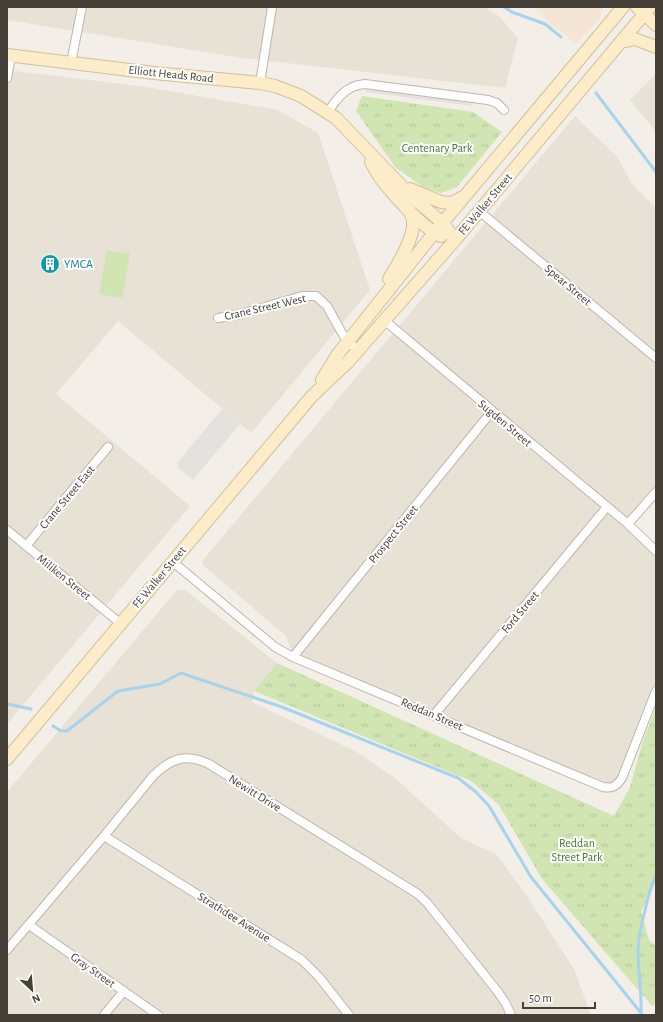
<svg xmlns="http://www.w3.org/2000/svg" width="663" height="1022" viewBox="0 0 663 1022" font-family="'Alegreya Sans',sans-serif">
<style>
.residential{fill:#e7e1d6}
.commercial{fill:#f4e5d4}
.grass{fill:url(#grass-tufts)}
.pitch{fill:#d0e5b2}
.parking{fill:#e4e2df}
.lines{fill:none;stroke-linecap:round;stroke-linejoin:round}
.stream{stroke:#a7d3ed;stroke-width:3}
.street-casing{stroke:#beb6aa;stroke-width:10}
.secondary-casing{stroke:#d1c099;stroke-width:14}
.street{stroke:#fff;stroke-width:8}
.secondary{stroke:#fcedc8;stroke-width:12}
.labels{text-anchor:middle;stroke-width:4;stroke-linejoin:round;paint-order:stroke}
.street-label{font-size:12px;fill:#463f37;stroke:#fff}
.park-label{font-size:12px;fill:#4b752c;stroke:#fff}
.culture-label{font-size:12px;fill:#0d838f;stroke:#fff;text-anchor:start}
</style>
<defs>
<pattern id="grass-tufts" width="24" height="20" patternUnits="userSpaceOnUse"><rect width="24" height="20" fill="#d0e5b2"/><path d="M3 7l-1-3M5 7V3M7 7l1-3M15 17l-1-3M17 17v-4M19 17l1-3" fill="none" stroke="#b4c69a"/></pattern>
</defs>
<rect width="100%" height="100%" fill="#f3efe8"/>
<!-- residential -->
<path class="residential" d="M7,7H484L500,17L518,38L505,88L242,58L7,20Z
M7,70L147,87L278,110L318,133L370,290L251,433L118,321L56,394L190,506L7,724Z
M656,74V132L630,100Z
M575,116L618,158L631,183L656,208V490L626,525L656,552V688L621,778L609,787L293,655L286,636L203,565V560Z
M177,590H185L277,663L254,691L252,702L357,752L396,779L461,838L497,855L525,893L574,969L591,1015H7V792Z"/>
<!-- commercial -->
<path class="commercial" d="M535,7H604L600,18L576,44L547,21Z"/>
<!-- grass -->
<path class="grass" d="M362,96L473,112L502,132L457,187L441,193L423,187L396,168L356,111Z
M277,663L614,816L630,787L643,741L656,707V881L641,912L649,940L656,946V1002L652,1006L542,879L499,805L471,781L254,691Z"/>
<!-- pitch -->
<path class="pitch" d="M107,250L130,254L122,298L99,294Z"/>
<!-- parking -->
<path class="parking" d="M366,88L473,102L472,106L366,92Z
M222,409L240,424L193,480L177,467L179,465L177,463Z"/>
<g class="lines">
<!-- stream -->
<path class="stream" d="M504,7L512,12L545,24L561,37
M596,93L656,172
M7,704L31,709
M53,726L61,731H67L118,691L160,684L181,673L282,707L458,778L476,792L489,806L531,877L641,1013
M641,1013C642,992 638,972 638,951C638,937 649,888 656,876"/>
<!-- street casing -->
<g class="street-casing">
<path id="street" d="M71,63L82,7
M7,78L11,56
M260,83L272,7
M328,112C337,98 347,85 365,84L488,100L497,103L504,110
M479,211L656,358
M218,318L241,314L302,296H316L327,306L342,333L348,342L358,350
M384,320L628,524L656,551
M628,524L656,492
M7,530L120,623
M26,546L108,447
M173,562L275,647L293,657L603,787C612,789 617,786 622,778L656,691
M293,657L492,411
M434,715L606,508
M104,836L302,960L319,977L349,1015
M29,925L158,1015
M7,950L104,836L153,776C171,758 186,753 209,764L418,894L428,904L498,992L506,1004L511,1015
M104,1015L124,991"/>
</g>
<!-- secondary casing -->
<g class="secondary-casing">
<path id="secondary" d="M637,7L656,25
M621,42L635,39L656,47
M7,55L154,73L260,83L275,86L301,96L336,118L412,197L443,223L455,240
M371,162C375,169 379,177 384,183C397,199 423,228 441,236
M410,189L441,202L452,203L463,197
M389,279C397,266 415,237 413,221C413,217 410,214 409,210
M322,380L338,354L434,233L623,7
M7,759L312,396L347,363L455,240L650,7"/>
</g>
<!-- street -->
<use href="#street" class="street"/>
<!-- secondary -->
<use href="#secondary" class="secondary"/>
</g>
<!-- icons -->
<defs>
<g id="building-disc" transform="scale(1)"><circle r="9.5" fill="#0f9aa8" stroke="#fff"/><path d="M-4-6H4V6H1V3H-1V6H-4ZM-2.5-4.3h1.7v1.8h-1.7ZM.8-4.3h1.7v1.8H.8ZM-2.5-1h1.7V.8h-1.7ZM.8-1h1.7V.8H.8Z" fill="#fff"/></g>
</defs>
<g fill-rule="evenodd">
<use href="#building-disc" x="50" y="264"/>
</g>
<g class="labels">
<!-- street labels -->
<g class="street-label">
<text transform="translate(171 74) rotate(6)" y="4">Elliott Heads Road</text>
<text transform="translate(485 204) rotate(-50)" y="4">FE Walker Street</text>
<text transform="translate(568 285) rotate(40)" y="4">Spear Street</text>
<text transform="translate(265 307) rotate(-13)" y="4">Crane Street West</text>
<text transform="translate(505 423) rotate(40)" y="4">Sugden Street</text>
<text transform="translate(67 497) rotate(-50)" y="4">Crane Street East</text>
<text transform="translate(393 534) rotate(-51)" y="4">Prospect Street</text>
<text transform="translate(64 577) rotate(39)" y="4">Miliken Street</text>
<text transform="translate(159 577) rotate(-50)" y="4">FE Walker Street</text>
<text transform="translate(520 612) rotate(-50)" y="4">Ford Street</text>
<text transform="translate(432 714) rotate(23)" y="4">Reddan Street</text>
<text transform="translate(255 793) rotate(32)" y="4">Newitt Drive</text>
<text transform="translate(234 917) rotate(32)" y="4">Strathdee Avenue</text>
<text transform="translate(93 970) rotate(35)" y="4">Gray Street</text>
</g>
<!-- park labels -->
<g class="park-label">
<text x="437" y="152">Centenary Park</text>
<text x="577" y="847">Reddan<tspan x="577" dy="14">Street Park</tspan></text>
</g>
<!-- culture labels -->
<g class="culture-label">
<text x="64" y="268">YMCA</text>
</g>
</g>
<!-- border -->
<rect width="663" height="1022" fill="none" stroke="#463f37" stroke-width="16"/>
<!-- north arrow -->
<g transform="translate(32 990) rotate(154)" stroke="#ffffff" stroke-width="3" paint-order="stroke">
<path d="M0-3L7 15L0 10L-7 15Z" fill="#463f37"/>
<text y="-6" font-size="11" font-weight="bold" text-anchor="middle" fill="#463f37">N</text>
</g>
<!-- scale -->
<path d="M523 1002v6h72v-6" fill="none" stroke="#463f37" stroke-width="2"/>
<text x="529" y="1002" font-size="12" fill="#463f37" stroke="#ffffff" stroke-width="3" paint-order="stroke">50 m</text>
</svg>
